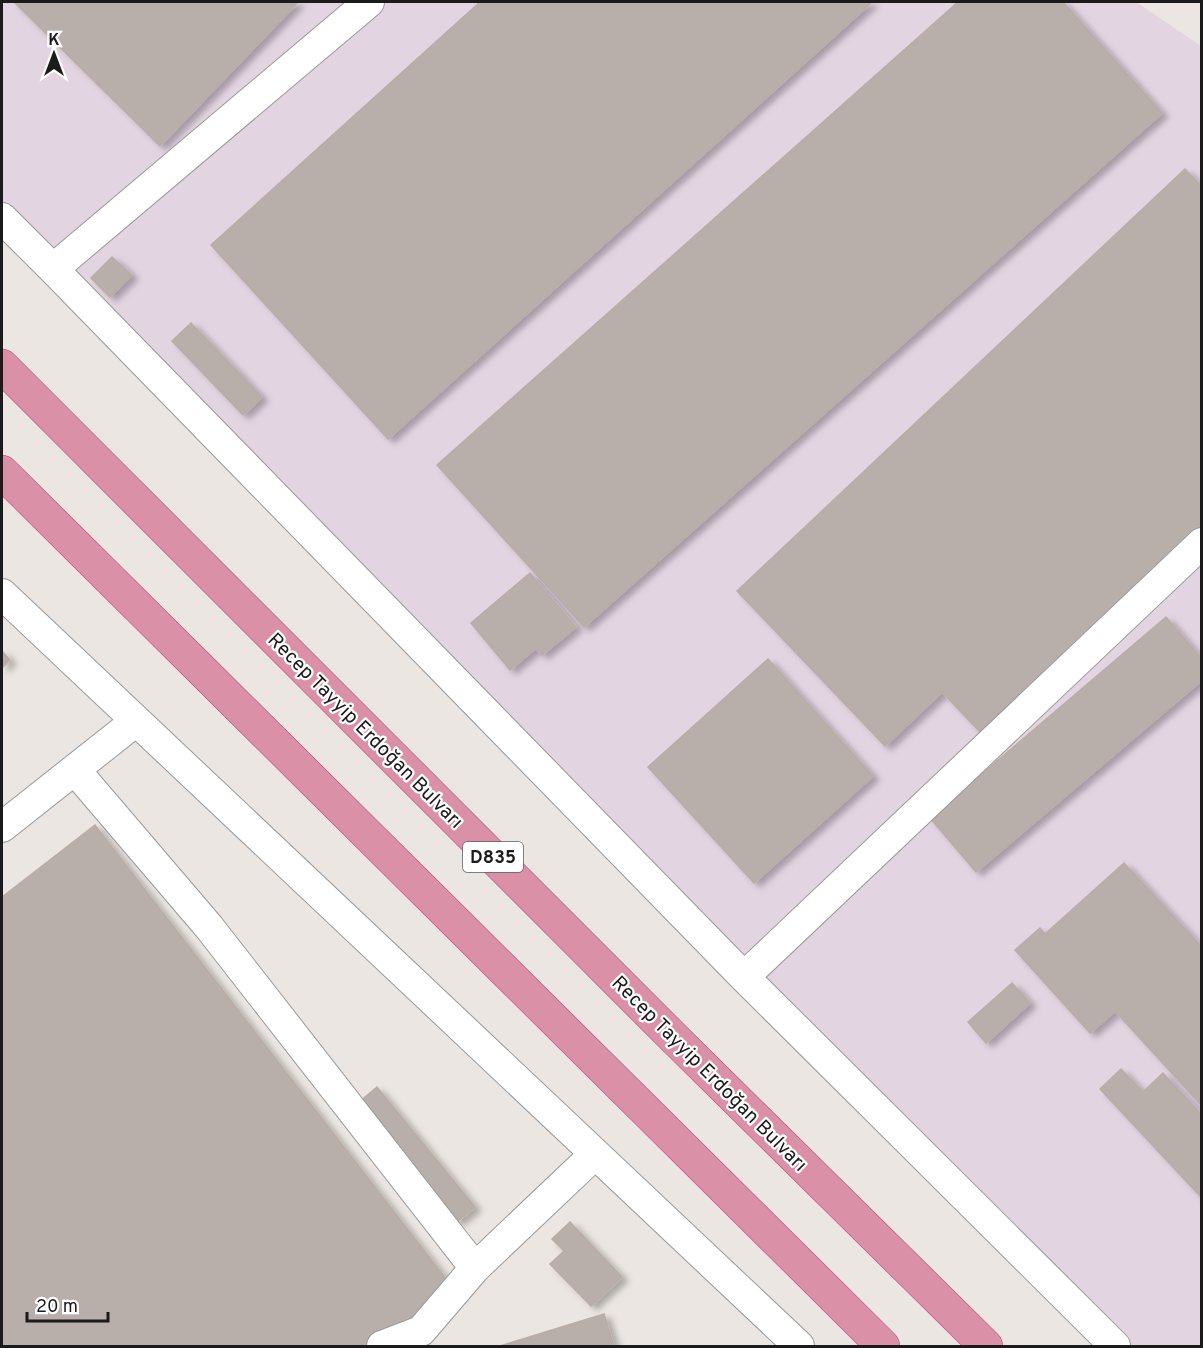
<svg xmlns="http://www.w3.org/2000/svg" width="1203" height="1348" viewBox="0 0 1203 1348" font-family="Overpass,sans-serif">
<style>
.industrial{fill:#e3d4e2}
.building{fill:#b8afab;stroke:#bbaca6;stroke-width:1.5;filter:url(#shadow)}
.lines{fill:none;stroke-linecap:round;stroke-linejoin:round}
.minor-casing{stroke:#989898;stroke-width:32}
.highway-casing{stroke:#bf3878;stroke-width:34}
.minor{stroke:#fff;stroke-width:30}
.highway{stroke:#da91a8;stroke-width:33}
.labels{text-anchor:middle;stroke-width:4.5;stroke-linejoin:round;paint-order:stroke}
.shield{fill:#fff;stroke:#5f5f5f;stroke-width:1.5}
.shield-label{font-size:18px;font-weight:bold;fill:#1b1b1b}
.street-label{font-size:20px;fill:#1b1b1b;stroke:#fff}
</style>
<defs>
<filter id="shadow"><feDropShadow dx="6" dy="4" stdDeviation="3" flood-color="#0004"/></filter>
</defs>
<rect width="100%" height="100%" fill="#ebe6e1"/>
<!-- industrial -->
<path class="industrial" d="M2,2H1136L1201,46V1346H1115L2,216Z"/>
<!-- building -->
<path class="building" d="M14,2H298L160,146Z
M480,2H872L388,439L211,245Z
M958,2H1063L1162,113L584,627L437,465Z
M1185,169L1202,187V525L981,733L942,692L885,746L737,591Z
M112,257L132,275L110,297L91,278Z
M191,323L262,397L243,415L172,341Z
M530,573L576,627L542,655L536,648L510,670L471,623Z
M1166,617L1202,659V680L976,872L930,818Z
M2,651L10,660L2,668Z
M768,659L873,776L754,883L648,767Z
M95,825L450,1284L375,1342L361,1346H2V897Z
M1124,863L1202,947V1106L1115,1011L1090,1033L1015,950L1040,928L1045,934Z
M1012,983L1030,1003L986,1043L968,1022Z
M1121,1069L1143,1092L1163,1073L1202,1115V1198L1100,1089Z
M377,1087L475,1207L457,1222L359,1102Z
M570,1222L622,1277L591,1306L550,1264L564,1251L552,1239Z
M604,1314L614,1346H500Z"/>
<g class="lines">
<!-- minor casing -->
<g class="minor-casing">
<path id="minor" d="M2,218L53,269L744,977L1115,1346
M53,269L369,2
M2,594L799,1346
M75,770L209,927L475,1268
M2,827L136,721
M744,977L1202,543
M382,1346L421,1331L475,1268L595,1154"/>
</g>
<!-- highway casing -->
<g class="highway-casing">
<path id="highway" d="M2,366L675,1039L986,1346
M2,472L883,1346"/>
</g>
<!-- minor -->
<use href="#minor" class="minor"/>
<!-- highway -->
<use href="#highway" class="highway"/>
</g>
<g class="labels">
<!-- shield labels -->
<rect class="shield" x="463" y="842" width="60" height="30" rx="4.5"/>
<g class="shield-label">
<text x="493" y="863">D835</text>
</g>
<!-- street labels -->
<g class="street-label">
<text transform="translate(366 730) rotate(45)" y="7">Recep Tayyip Erdoğan Bulvarı</text>
<text transform="translate(710 1073) rotate(45)" y="7">Recep Tayyip Erdoğan Bulvarı</text>
</g>
</g>
<!-- border -->
<rect width="1203" height="1348" fill="none" stroke="#1b1b1b" stroke-width="6"/>
<!-- north arrow -->
<g transform="translate(54 54)" stroke="#ffffff" stroke-width="4.5" paint-order="stroke">
<path d="M0-4.5L10 22L0 15L-10 22Z" fill="#1b1b1b"/>
<text y="-9" font-size="16" font-weight="bold" text-anchor="middle" fill="#1b1b1b">K</text>
</g>
<!-- scale -->
<path d="M27 1312v9h81v-9" fill="none" stroke="#1b1b1b" stroke-width="3"/>
<text x="36" y="1312" font-size="18" fill="#1b1b1b" stroke="#ffffff" stroke-width="4.5" paint-order="stroke">20 m</text>
</svg>
